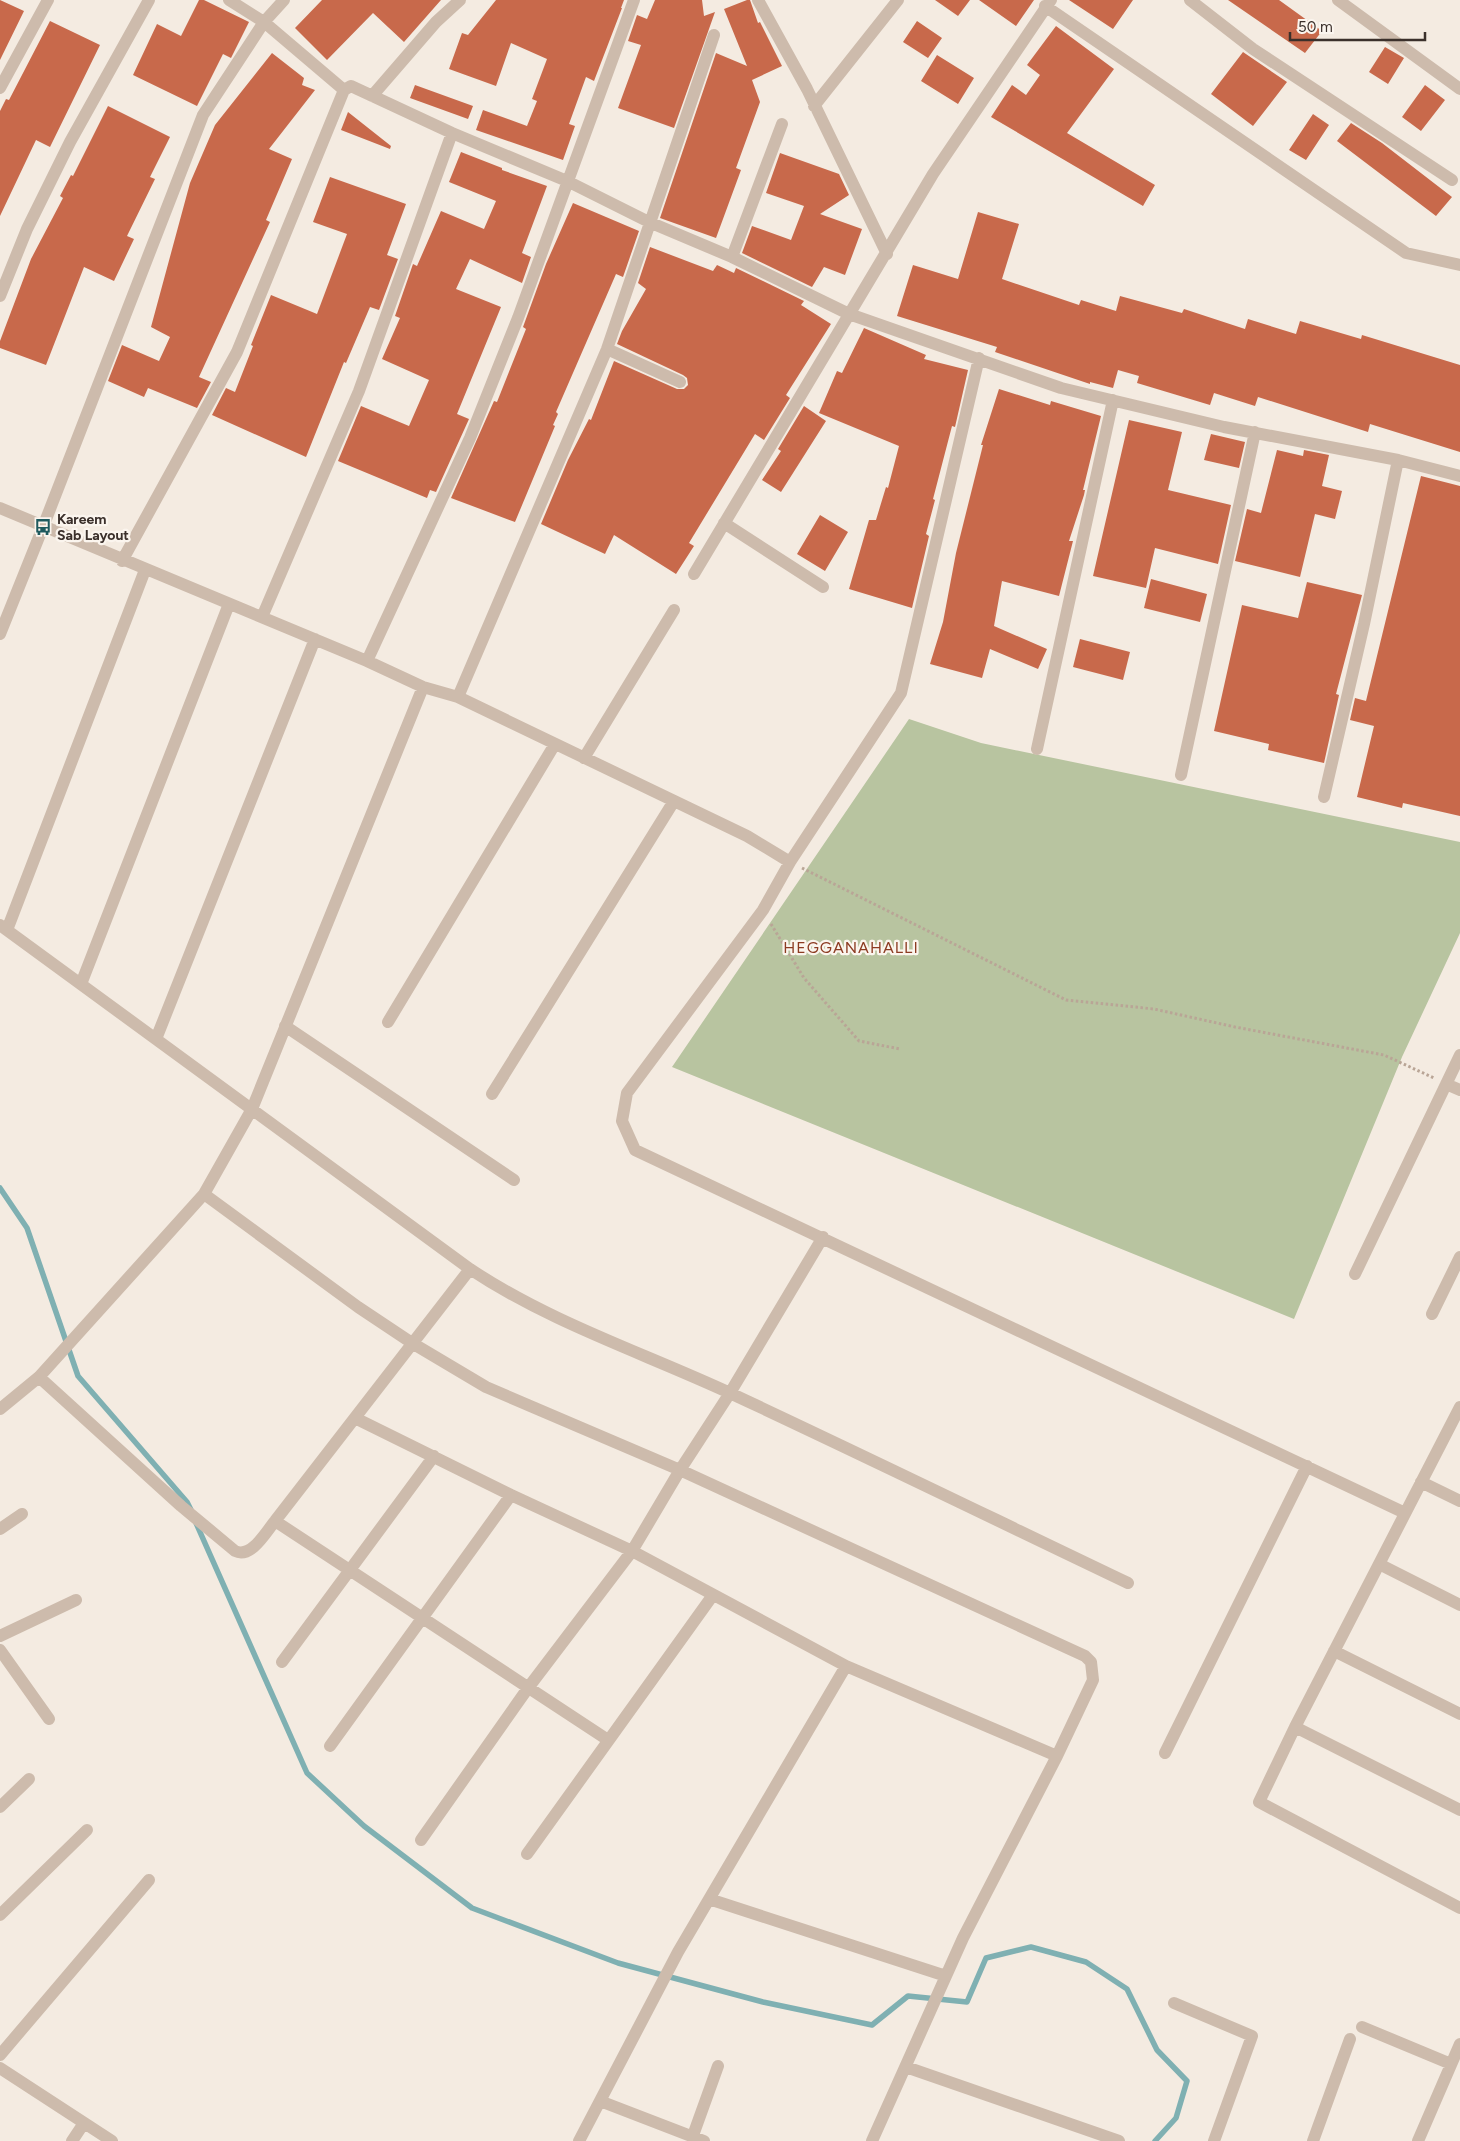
<svg xmlns="http://www.w3.org/2000/svg" width="1460" height="2141" viewBox="0 0 1460 2141" font-family="Figtree,sans-serif">
<style>
.green{fill:#b8c4a0}
.lines{fill:none;stroke-linecap:round;stroke-linejoin:round}
.stream{stroke:#7fb0b2;stroke-width:5.5}
.building{fill:#c8694b}
.path{stroke:#b9a596;stroke-width:3;stroke-dasharray:2.5 2.5;stroke-linecap:butt}
.minor{stroke:#cdbbac;stroke-width:12}
.labels{text-anchor:middle;stroke-width:4.5;stroke-linejoin:round;paint-order:stroke}
.poi-label{font-size:14px;font-weight:bold;fill:#3b302b;stroke:#fbf5ee;text-anchor:start}
.quarter-label{font-size:16px;letter-spacing:1px;fill:#8c3b22;stroke:#fbf5ee}
</style>
<rect width="100%" height="100%" fill="#f4ebe1"/>
<!-- green -->
<path class="green" d="M909,719L981,743L1460,842V933L1402,1057L1294,1319L672,1067Z"/>
<g class="lines">
<!-- stream -->
<path class="stream" d="M0,1188L27,1228L78,1376L187,1502L191,1510
M196,1523L307,1773L364,1826L472,1908L618,1963L763,2002L872,2025L908,1996L967,2002L986,1958L1031,1947L1086,1962L1127,1989L1157,2050L1187,2081L1176,2118L1155,2141"/>
</g>
<!-- building -->
<path class="building" d="M0,0L24,11L0,60Z
M199,0H204L249,22L231,58L223,54L197,106L133,75L157,24L181,36Z
M322,0H441L404,42L373,13L327,60L295,28Z
M496,0H624L621,8H622L594,81L586,77L569,124L575,126L563,160L476,130L483,110L527,126L537,101L532,99L547,59L511,43L496,86L449,69L462,33L468,35Z
M655,0H702L704,16L715,12L674,128L618,108L641,45L628,41L637,15L647,19Z
M747,0H750L758,23L760,22L782,66L752,80L760,102L736,168L741,170L716,238L660,218L716,53L747,66L724,9Z
M935,0H970L958,16Z
M979,0H1034L1016,26Z
M1069,0H1133L1113,29Z
M1228,0H1279L1322,31L1305,53Z
M50,21L100,45L50,147L36,140L0,216V111L6,99L9,100Z
M917,21L942,38L928,58L903,42Z
M1056,26L1114,69L1067,133L1155,185L1143,206L991,117L1012,85L1026,95L1040,75L1027,65Z
M1385,47L1404,58L1388,84L1369,72Z
M1243,52L1287,82L1253,126L1211,94Z
M272,53L304,78L302,85L315,90L269,149L292,159L266,220L270,222L199,377L211,382L197,408L148,388L144,397L108,381L122,345L159,361L170,337L151,327L190,183L215,125Z
M937,55L974,78L958,104L921,81Z
M415,85L473,106L468,119L410,98Z
M1425,85L1445,100L1421,131L1402,117Z
M108,106L170,137L150,177L155,179L127,236L134,239L114,281L84,267L46,365L0,348V341L31,259L63,198L60,196L71,175L73,176Z
M348,112L391,146L390,149L341,130Z
M1313,114L1329,125L1306,160L1289,150Z
M1351,123L1382,143L1452,197L1436,216L1337,141Z
M461,152L502,168V170L547,186L522,253L531,257L522,283L470,259L456,289L501,307L457,414L469,419L436,492L430,490L427,498L338,461L361,406L409,426L429,380L382,359L400,318L395,316L413,264L417,266L441,211L484,229L496,201L449,182Z
M780,153L839,174L849,195L820,214L862,229L845,275L824,267L812,287L742,253L752,226L791,240L804,206L766,193Z
M330,177L406,204L387,255L398,259L379,310L370,307L346,363L344,362L306,457L212,415L226,388L235,392L253,346L251,345L271,295L317,314L347,234L313,222Z
M573,203L639,231L623,277L616,274L556,412L558,414L553,425L555,426L515,522L451,498L494,401L497,402L526,329L523,327L546,264Z
M978,212L1019,224L1002,279L1079,305L1081,300L1116,311L1120,296L1182,313L1184,309L1245,329L1248,319L1296,334L1300,321L1361,339L1362,335L1460,365V452L1370,424L1368,432L1258,397L1255,406L1214,393L1210,405L1137,383L1139,376L1118,370L1113,388L1090,382V384L995,352L997,347L897,316L913,265L958,279Z
M650,247L713,271L717,265L734,273L736,268L804,301L801,305L831,324L786,395L790,398L764,440L755,434L689,543L694,546L676,574L614,535L605,554L541,524L568,460L589,419L591,420L614,361L677,389H684L688,385L687,378L683,375L617,344L622,331L646,289L638,283Z
M864,328L926,355L924,359L968,370L955,427L952,426L933,499L935,500L926,534L929,536L912,608L849,589L869,520H876L886,487L888,488L899,446L819,413L837,371L842,373Z
M999,389L1050,405L1051,401L1101,416L1083,490H1085L1084,495L1069,541H1073L1059,596L1002,581L994,626L1047,649L1038,669L990,649L982,678L930,664L943,622L956,553L983,445H981Z
M804,406L826,421L781,492L762,480L781,451L778,449Z
M1129,420L1182,432L1168,490L1231,505L1218,564L1155,548L1146,588L1093,576Z
M1211,434L1245,442L1239,468L1204,460Z
M1277,450L1303,456L1304,450L1329,455L1322,486L1342,491L1335,519L1315,514L1300,577L1235,561L1247,509L1261,513Z
M1421,476L1460,486V816L1403,803L1402,808L1357,797L1374,726L1350,720L1355,698L1366,701Z
M820,515L848,532L825,571L797,554Z
M1151,579L1207,594L1200,622L1144,608Z
M1307,582L1362,595L1336,694L1339,695L1324,763L1268,750L1269,744L1214,731L1242,605L1298,618Z
M1080,639L1130,652L1123,680L1073,667Z"/>
<g class="lines">
<!-- path -->
<path class="path" d="M802,868L1066,1000L1154,1009L1235,1027L1384,1055L1434,1078
M771,924L804,978L859,1041L900,1049"/>
<!-- minor -->
<path class="minor" d="M229,0L264,22L344,90L351,86L452,133L567,181L649,222L732,257L849,314L1061,388L1224,427L1398,460L1460,476
M758,0L807,89L887,254
M1190,0L1253,49L1452,180
M1338,0L1460,89
M1045,6L1406,253L1460,265
M0,88L48,0
M372,96L436,22L460,0
M814,106L898,0
M732,257L782,124
M0,296L27,229L70,142L149,0
M607,349L680,382
M0,508L367,661L423,687L458,697L747,836L790,862L763,910L627,1093L622,1121L635,1150L1405,1513
M724,523L823,587
M122,561L237,352L344,90
M694,574L933,174L1051,0
M262,617L359,391L452,133
M0,634L43,527L203,115L264,22L284,0
M367,661L470,438L518,318L634,0
M458,697L607,349L714,35
M1037,749L1113,400
M584,758L674,610
M1181,775L1255,432
M1324,797L1364,624L1398,460
M790,862L901,693L979,358
M0,925L470,1269C551,1323 644,1353 732,1394C865,1456 996,1520 1128,1583
M7,930L145,570
M81,984L229,604
M388,1022L555,744
M285,1026L514,1180
M156,1039L315,639
M1446,1084L1460,1090
M492,1094L674,801
M204,1194L358,1307L412,1343L486,1387L680,1470L1085,1656L1091,1662L1093,1680L1057,1756
M1355,1274L1460,1055
M1432,1314L1460,1257
M39,1377L181,1506L235,1551C251,1559 266,1532 275,1521L470,1269
M1460,1407L1295,1727L1259,1802L1460,1908
M0,1409L39,1377L204,1194L252,1109L423,687
M355,1418L511,1495L632,1551L846,1666L1057,1756L963,1938L872,2141
M1421,1482L1460,1501
M275,1521L608,1740
M0,1529L22,1514
M1379,1564L1460,1605
M0,1636L76,1600
M0,1650L49,1719
M1334,1651L1460,1714
M282,1662L434,1456
M1295,1727L1460,1810
M330,1746L511,1495
M1165,1753L1307,1466
M0,1807L29,1779
M421,1840L528,1688L632,1551L680,1470L730,1393L823,1237
M527,1854L713,1595
M709,1899L946,1976
M0,1915L87,1830
M1174,2003L1252,2036L1214,2141
M1362,2027L1451,2064
M0,2055L149,1880
M906,2067L1119,2141
M0,2068L112,2141
M600,2101L704,2141
M72,2141L84,2123
M579,2141L678,1952L846,1666
M691,2141L718,2066
M1313,2141L1350,2039
M1418,2141L1460,2044"/>
</g>
<!-- icons -->
<defs>
<g id="bus-bare" transform="scale(1.35)"><path d="M-5-6H5V4H4V6H2V4H-2V6H-4V4H-5ZM-3.5-4V0h7V-4ZM-3.5 1.2v1.5H-2V1.2ZM2 1.2v1.5H3.5V1.2Z" fill="#1f5a5e" stroke="#fbf5ee" stroke-width="2.5" paint-order="stroke"/></g>
</defs>
<g fill-rule="evenodd">
<use href="#bus-bare" x="43" y="527"/>
</g>
<g class="labels">
<!-- poi labels -->
<g class="poi-label">
<text x="57" y="524">Kareem<tspan x="57" dy="16">Sab Layout</tspan></text>
</g>
<!-- quarter labels -->
<g class="quarter-label">
<text x="851" y="953">HEGGANAHALLI</text>
</g>
</g>
<!-- scale -->
<path d="M1290 32v8h135v-8" fill="none" stroke="#3b302b" stroke-width="2.5"/>
<text x="1298" y="32" font-size="15" fill="#3b302b" stroke="#fbf5ee" stroke-width="4" paint-order="stroke">50 m</text>
</svg>
